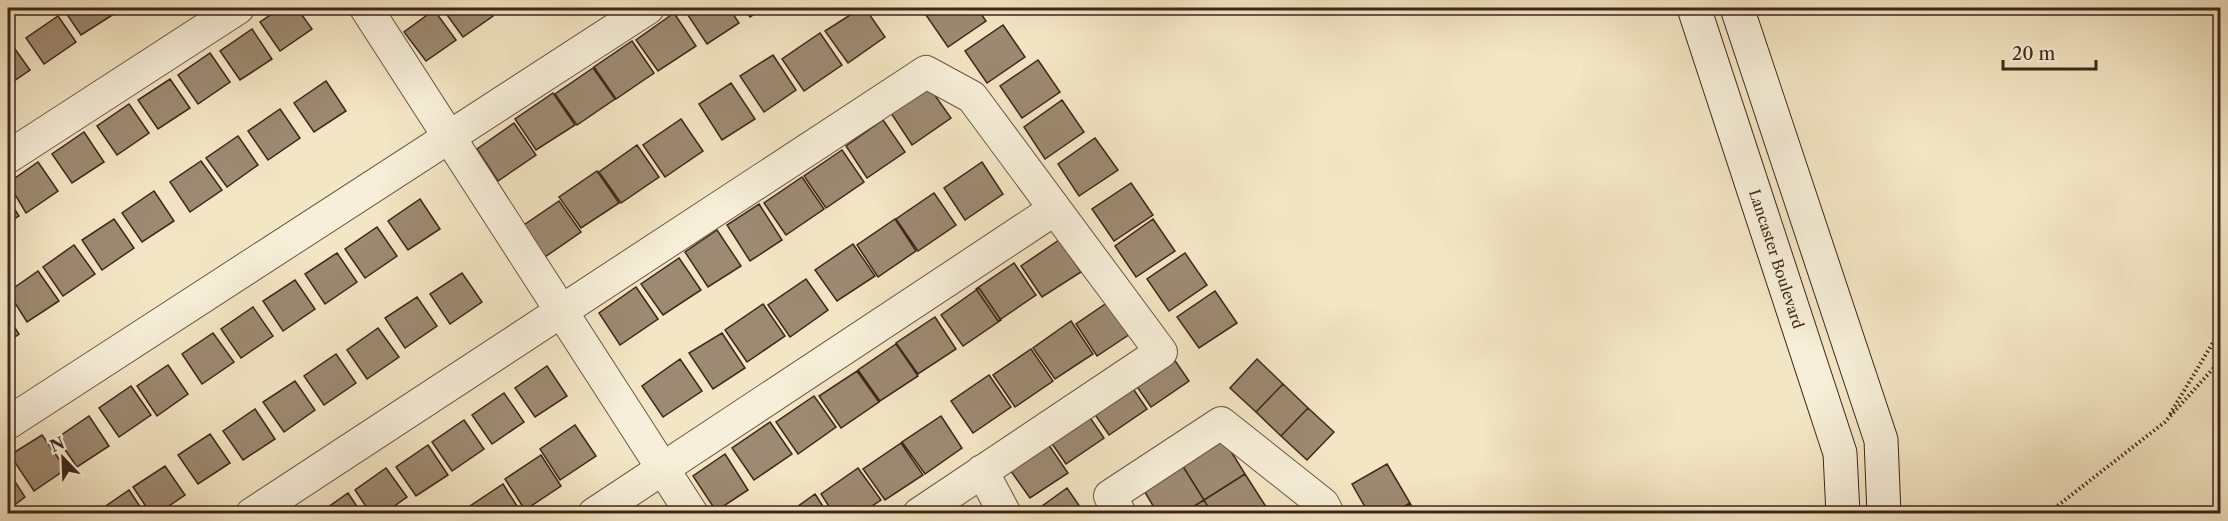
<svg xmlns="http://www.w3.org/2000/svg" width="2228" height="521" viewBox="0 0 2228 521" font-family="'Libre Caslon Text',serif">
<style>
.building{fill:#9d8a72;stroke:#3f2619;stroke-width:1.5}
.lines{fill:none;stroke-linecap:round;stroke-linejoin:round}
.minor-casing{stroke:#6c5644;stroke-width:34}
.secondary-casing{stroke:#3f2619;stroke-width:35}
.path{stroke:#3f2619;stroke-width:4;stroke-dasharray:1.5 3;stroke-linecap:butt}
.minor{stroke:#f7efd9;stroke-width:32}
.secondary{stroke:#f7efd9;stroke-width:33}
.labels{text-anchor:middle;stroke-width:5;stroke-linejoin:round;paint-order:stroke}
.street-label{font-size:15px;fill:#3f2619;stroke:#f7efd9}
</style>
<rect width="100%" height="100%" fill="#f3e6c4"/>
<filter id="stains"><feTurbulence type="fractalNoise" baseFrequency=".00333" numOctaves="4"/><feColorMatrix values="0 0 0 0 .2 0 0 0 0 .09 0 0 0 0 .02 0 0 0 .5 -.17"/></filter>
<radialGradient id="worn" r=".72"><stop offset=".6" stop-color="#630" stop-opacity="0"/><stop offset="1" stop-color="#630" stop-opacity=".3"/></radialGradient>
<!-- building -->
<path class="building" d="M8,8H25L8,19Z
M67,8H109L114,14L81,35L64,10Z
M281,8H297L312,29L280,51L260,22Z
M442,8H487L493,16L463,37Z
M686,8H729L739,23L707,44L684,9Z
M744,8H764L750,17Z
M861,8H865L885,37L848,63L825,31Z
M937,8H977L986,21L948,47L926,15Z
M434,10L456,40L426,61L404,32Z
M674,13L696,46L658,71L636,40Z
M58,16L76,42L44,64L26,38Z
M1003,25L1025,57L987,83L965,51Z
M252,29L272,59L240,80L220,51Z
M820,33L842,65L804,91L782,59Z
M632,41L654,73L616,99L594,67Z
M12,45L30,70L8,85V48Z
M210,53L230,82L198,104L178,75Z
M773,55L796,90L764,112L740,76Z
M1038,60L1060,92L1022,118L1000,86Z
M593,68L615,99L577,125L555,94Z
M170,79L190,108L158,129L138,100Z
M326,81L346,111L314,132L294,103Z
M731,83L755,119L722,140L699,104Z
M929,87L951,118L912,145L891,113Z
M553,93L575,125L536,150L515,119Z
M1062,100L1084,132L1045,159L1024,127Z
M129,104L149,133L117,155L97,126Z
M280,109L300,138L268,160L248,131Z
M681,119L703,151L665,177L643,145Z
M883,120L905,152L867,178L846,146Z
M514,123L536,155L498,181L477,149Z
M84,132L104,162L72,183L52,154Z
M238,136L258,165L227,187L206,158Z
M1095,138L1118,170L1079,196L1058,164Z
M637,145L659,177L621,203L599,172Z
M842,150L864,182L826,208L804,176Z
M201,161L222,190L190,212L170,182Z
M38,162L58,191L26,213L8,183Z
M982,162L1003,194L965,220L944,188Z
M597,171L619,203L581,228L559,197Z
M802,177L824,209L786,235L764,203Z
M1131,183L1153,215L1114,241L1092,209Z
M154,191L174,221L142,242L122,213Z
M934,193L956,225L918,251L896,219Z
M8,199L19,216L8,223Z
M420,199L440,229L408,250L388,221Z
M559,201L581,232L542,259L521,227Z
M759,204L782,240L750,261L727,225Z
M114,219L134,248L102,270L82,240Z
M895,219L916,251L878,277L857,245Z
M1153,219L1175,251L1136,277L1115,246Z
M377,227L397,256L365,278L345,249Z
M717,230L741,266L708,287L685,252Z
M1059,240L1081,272L1042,297L1021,266Z
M853,244L875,276L837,301L815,270Z
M74,245L95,274L63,296L43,267Z
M337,253L357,282L325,304L305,274Z
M1185,253L1207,285L1169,311L1147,279Z
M679,258L701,290L663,315L641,284Z
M1014,263L1036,295L998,321L976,289Z
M38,271L59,301L27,322L8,292Z
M462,273L482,302L450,324L430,294Z
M806,279L828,310L790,337L768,305Z
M295,280L315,309L283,331L263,301Z
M636,287L658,319L620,345L599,313Z
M979,288L1001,320L963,346L941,315Z
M1215,291L1237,323L1199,348L1177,317Z
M417,297L437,326L405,348L385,318Z
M1114,298L1136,330L1097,356L1076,324Z
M763,304L785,336L747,362L725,330Z
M253,307L273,336L241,358L221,329Z
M8,317L19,334L8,342Z
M935,317L956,349L918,374L896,343Z
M1071,321L1093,354L1055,379L1033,348Z
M378,328L399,357L367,379L347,350Z
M213,333L234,362L202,384L182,354Z
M722,333L745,368L713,389L689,353Z
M896,344L918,376L880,401L858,370Z
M1031,349L1053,381L1015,407L993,375Z
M1167,349L1189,381L1151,407L1129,375Z
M336,354L356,383L324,405L304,376Z
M680,359L702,391L663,417L642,386Z
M1257,359L1283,384L1256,412L1230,388Z
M168,365L188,394L157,416L137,386Z
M547,366L567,396L535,417L515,388Z
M857,371L879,402L841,428L819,396Z
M989,375L1011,407L973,433L951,401Z
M1125,377L1147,409L1109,435L1087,403Z
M295,381L315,410L284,432L263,402Z
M1283,384L1308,408L1281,436L1256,412Z
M131,386L151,415L119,437L99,408Z
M504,393L524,422L492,444L472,415Z
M814,396L836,427L798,454L776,422Z
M1082,406L1104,438L1066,464L1044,432Z
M1308,408L1334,432L1307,460L1281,436Z
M255,409L275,439L243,460L223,431Z
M89,416L109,446L77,467L57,438Z
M941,416L962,448L925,474L902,442Z
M464,420L484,449L452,471L432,442Z
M770,422L792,454L754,480L732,448Z
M575,425L596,456L560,480L540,449Z
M210,434L230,463L198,484L178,455Z
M42,435L66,469L34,491L10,455Z
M1221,435L1245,474L1204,500L1179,460Z
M1046,441L1068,473L1030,498L1008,467Z
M901,443L923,475L885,500L863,469Z
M428,445L448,475L416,496L396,467Z
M725,454L748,490L716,511L693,476Z
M541,455L561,486L525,510L505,479Z
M1179,460L1204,500L1181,514H1158L1140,484Z
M1387,464L1410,503L1391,514H1369L1352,484Z
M165,466L185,495L157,514H151L133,487Z
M386,468L407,497L383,514H371L355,490Z
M858,468L881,500L860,514H834L821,494Z
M8,471L25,497L8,510Z
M1245,474L1270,513L1212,514L1204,500Z
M503,484L522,514H471L467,508Z
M1067,488L1085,514H1031Z
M129,490L145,514H98L97,512Z
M348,493L362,514H318Z
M815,494L828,514H787Z
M1204,500L1212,514H1181Z
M1410,503L1416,514H1391Z"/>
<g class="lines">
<!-- minor casing -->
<g class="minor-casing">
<path id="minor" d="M366,8L692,514
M8,157L238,8
M8,423L648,8
M982,471L1005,514
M252,514L926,72L972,97L1161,352L919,514
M594,514L1055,209
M1120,514L1110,496L1221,423L1323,504L1328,514"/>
</g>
<!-- secondary casing -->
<g class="secondary-casing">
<path id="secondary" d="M1694,8L1840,453L1843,514
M1737,8L1881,440L1884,514"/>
</g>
<!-- path -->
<path class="path" d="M2170,414L2220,331
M2047,514L2165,422L2220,361"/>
<!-- minor -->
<use href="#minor" class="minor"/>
<!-- secondary -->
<use href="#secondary" class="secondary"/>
</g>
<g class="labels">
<!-- street labels -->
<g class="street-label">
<text transform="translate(1776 259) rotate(72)" y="5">Lancaster Boulevard</text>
</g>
</g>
<!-- margin -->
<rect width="2228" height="521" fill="none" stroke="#f3e6c4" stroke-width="30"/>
<rect x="9" y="9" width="2210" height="503" fill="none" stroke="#3f2619" stroke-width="3"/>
<rect x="15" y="15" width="2198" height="491" fill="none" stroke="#3f2619" stroke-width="1.5"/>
<!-- north arrow -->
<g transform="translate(63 458) rotate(337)" stroke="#f7efd9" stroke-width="4.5" paint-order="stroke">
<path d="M0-4.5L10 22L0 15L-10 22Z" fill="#3f2619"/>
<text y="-9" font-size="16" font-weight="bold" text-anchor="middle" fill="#3f2619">N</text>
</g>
<!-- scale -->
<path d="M2003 60v9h93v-9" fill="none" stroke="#3f2619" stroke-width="3"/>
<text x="2012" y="60" font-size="18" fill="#3f2619" stroke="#f7efd9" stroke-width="4.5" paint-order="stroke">20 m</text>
<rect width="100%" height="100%" filter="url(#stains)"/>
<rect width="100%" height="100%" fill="url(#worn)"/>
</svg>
